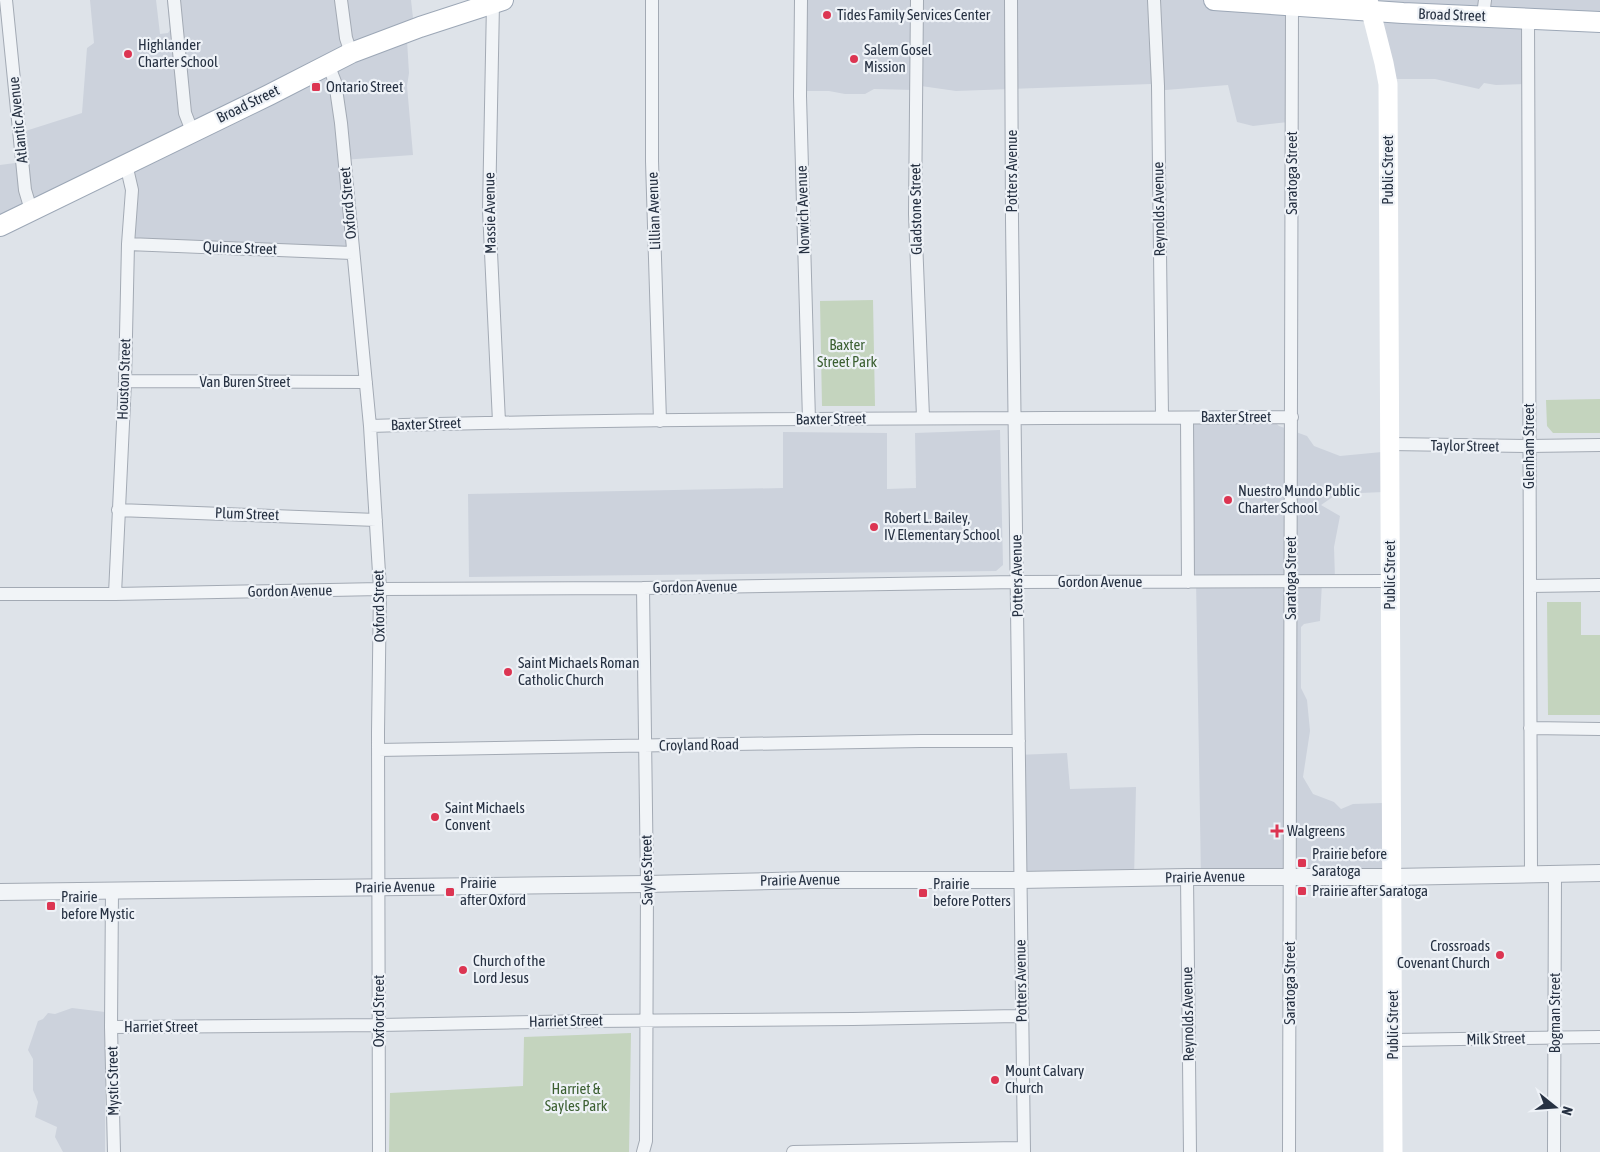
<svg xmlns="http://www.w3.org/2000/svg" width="1600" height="1152" viewBox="0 0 1600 1152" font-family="'Asap Condensed',sans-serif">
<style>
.built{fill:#ccd2dc}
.green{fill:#c4d4be}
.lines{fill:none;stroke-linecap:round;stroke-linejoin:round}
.minor-casing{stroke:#a3aab4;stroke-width:14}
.tertiary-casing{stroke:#a3aab4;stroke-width:18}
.primary-casing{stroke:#9ca7b6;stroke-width:22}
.minor{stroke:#f1f4f7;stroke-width:12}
.tertiary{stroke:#f1f4f7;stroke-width:16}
.secondary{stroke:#fff;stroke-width:19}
.primary{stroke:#fff;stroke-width:20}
.poi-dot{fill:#dc3552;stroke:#eef2f7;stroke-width:2}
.labels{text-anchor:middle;stroke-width:4.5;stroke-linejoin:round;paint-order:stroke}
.poi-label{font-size:15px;fill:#263142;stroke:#eef2f7;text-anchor:start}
.street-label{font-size:15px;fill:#263142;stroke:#eef2f7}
.park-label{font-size:15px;fill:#3b5f31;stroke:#eef2f7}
</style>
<rect width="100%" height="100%" fill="#dee3e9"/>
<!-- built -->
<path class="built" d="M90,0H156L160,34L168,33L170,30L167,0H411L413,18L406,24L409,73L407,86L413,155L342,160L348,250L132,245L131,156L22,204L0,216V165L15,163L18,160L16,134L82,113L87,48L94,43Z
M798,0H1288V122L1253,126L1237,122L1228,85L1153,91L1151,84L956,91L921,86L915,90L874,89L865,94H845L829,91H801Z
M1362,0H1600V18L1531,16L1530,84L1496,85L1484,83L1479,89L1435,79H1383Z
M1183,420H1273L1279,426L1307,436L1314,446L1340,456L1382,452L1384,492L1337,494L1321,505L1340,516L1334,547L1335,579L1322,582L1320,621L1304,624L1301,627V688L1307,700L1310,731L1303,777L1313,794L1334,802L1341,809L1353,804L1382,803L1386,804L1387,872L1201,879L1196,579L1183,580Z
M1000,430L1003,565L996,571L469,577L468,494L783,488V432L887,433V489L916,488L915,433Z
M1067,753L1070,789L1136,787L1134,879L1013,873V755Z
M72,1008L105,1012V1152H63L55,1137L57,1127L35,1117L38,1102L33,1090V1059L28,1050L38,1021L43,1019L48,1013L55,1014Z"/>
<!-- green -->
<path class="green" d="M873,300L875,406H822L820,301Z
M1600,399V433H1553L1547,426L1546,400Z
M1547,602H1581V635H1600V715H1548Z
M631,1033L629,1152H389L390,1093L523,1086L524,1037Z"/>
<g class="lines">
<!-- minor casing -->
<g class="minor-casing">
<path id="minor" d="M6,0L25,190L31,210
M174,0L185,113L192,131
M341,0L346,38L351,53
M652,0V161L660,421
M801,0L800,96L809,420
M917,0L915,214L923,417
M1011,0L1012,220L1024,1152
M1154,0L1158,86L1162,417
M493,3L489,210L499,422
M1483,15L1485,0
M1528,18L1531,874
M328,64L335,82L341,123L370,426L380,589L378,732L379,1152
M128,244L352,253
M125,381L366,382
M1187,418L1188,582
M370,426C677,417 985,419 1292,417
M1390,444L1529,446L1600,445
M118,510L376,520
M1530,586L1600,585
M643,588L647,884L646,1141L643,1152
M0,594H115L380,589L643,588L1017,582L1390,581
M115,594L125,381L128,244L132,190L126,164
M1530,728L1600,729
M378,750L921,741H1019
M1187,877L1190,1152
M112,890L111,1027L114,1152
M111,1027L380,1025L590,1021L853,1019L1021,1016
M1393,1040L1600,1037
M793,1152L1024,1148
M1289,1152L1292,5
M1554,1152L1555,874"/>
</g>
<!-- tertiary casing -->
<g class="tertiary-casing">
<path id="tertiary" d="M0,892L647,884L810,880H1020L1187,877H1392L1600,873"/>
</g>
<!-- primary casing -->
<g class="primary-casing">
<path id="primary" d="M1214,0L1403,13L1600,22
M0,226L269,95L351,53L420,27L503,0"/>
</g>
<!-- minor -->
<use href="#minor" class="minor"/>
<!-- tertiary -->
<use href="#tertiary" class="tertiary"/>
<!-- secondary -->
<path class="secondary" d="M1368,0L1384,63L1388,84L1393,1152"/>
<!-- primary -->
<use href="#primary" class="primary"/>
</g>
<!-- markers -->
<g class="poi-dot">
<circle cx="827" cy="15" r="5"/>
<circle cx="128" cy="54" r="5"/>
<circle cx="854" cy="59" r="5"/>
<rect x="311" y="82" width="10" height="10" rx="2.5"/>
<circle cx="1228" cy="500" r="5"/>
<circle cx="874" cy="527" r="5"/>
<circle cx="508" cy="672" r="5"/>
<circle cx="435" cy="817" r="5"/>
<path d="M1274.5 823.5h5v5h5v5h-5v5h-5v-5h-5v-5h5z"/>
<rect x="1297" y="858" width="10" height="10" rx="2.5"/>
<rect x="1297" y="886" width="10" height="10" rx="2.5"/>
<rect x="445" y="887" width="10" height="10" rx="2.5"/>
<rect x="918" y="888" width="10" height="10" rx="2.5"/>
<rect x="46" y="901" width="10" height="10" rx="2.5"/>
<circle cx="1500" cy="955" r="5"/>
<circle cx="463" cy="970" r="5"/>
<circle cx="995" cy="1080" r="5"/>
</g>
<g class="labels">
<!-- poi labels -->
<g class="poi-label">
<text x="837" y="20">Tides Family Services Center</text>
<text x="138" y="50">Highlander<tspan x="138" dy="17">Charter School</tspan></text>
<text x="864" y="55">Salem Gosel<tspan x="864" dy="17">Mission</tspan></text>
<text x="326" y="92">Ontario Street</text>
<text x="1238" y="496">Nuestro Mundo Public<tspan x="1238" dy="17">Charter School</tspan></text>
<text x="884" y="523">Robert L. Bailey,<tspan x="884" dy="17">IV Elementary School</tspan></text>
<text x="518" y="668">Saint Michaels Roman<tspan x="518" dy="17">Catholic Church</tspan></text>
<text x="445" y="813">Saint Michaels<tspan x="445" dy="17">Convent</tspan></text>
<text x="1287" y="836">Walgreens</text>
<text x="1312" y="859">Prairie before<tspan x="1312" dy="17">Saratoga</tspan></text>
<text x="460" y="888">Prairie<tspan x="460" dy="17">after Oxford</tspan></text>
<text x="933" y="889">Prairie<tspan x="933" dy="17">before Potters</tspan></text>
<text x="1312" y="896">Prairie after Saratoga</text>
<text x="61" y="902">Prairie<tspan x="61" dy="17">before Mystic</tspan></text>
<text x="1490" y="951" text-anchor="end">Crossroads<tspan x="1490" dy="17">Covenant Church</tspan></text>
<text x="473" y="966">Church of the<tspan x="473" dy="17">Lord Jesus</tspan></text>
<text x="1005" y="1076">Mount Calvary<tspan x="1005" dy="17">Church</tspan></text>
</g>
<!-- street labels -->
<g class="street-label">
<text transform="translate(1452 15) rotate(2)" y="5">Broad Street</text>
<text transform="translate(248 104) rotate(-26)" y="5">Broad Street</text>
<text transform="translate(18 120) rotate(-96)" y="5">Atlantic Avenue</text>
<text transform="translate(1388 170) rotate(-90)" y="5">Public Street</text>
<text transform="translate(1012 171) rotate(-90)" y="5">Potters Avenue</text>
<text transform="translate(1292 173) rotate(-90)" y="5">Saratoga Street</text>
<text transform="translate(348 203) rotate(-95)" y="5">Oxford Street</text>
<text transform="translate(916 209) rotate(-91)" y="5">Gladstone Street</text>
<text transform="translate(1159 209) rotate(-91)" y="5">Reynolds Avenue</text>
<text transform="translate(803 210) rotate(-92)" y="5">Norwich Avenue</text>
<text transform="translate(654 211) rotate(-92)" y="5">Lillian Avenue</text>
<text transform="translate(490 213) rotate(-91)" y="5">Massie Avenue</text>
<text transform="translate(240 248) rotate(2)" y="5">Quince Street</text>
<text transform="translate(124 379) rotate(-88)" y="5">Houston Street</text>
<text x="245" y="387">Van Buren Street</text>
<text x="1236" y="422">Baxter Street</text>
<text transform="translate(831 419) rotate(-1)" y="5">Baxter Street</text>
<text transform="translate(426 424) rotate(-2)" y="5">Baxter Street</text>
<text transform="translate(1465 446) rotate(1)" y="5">Taylor Street</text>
<text transform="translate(1529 446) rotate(-90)" y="5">Glenham Street</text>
<text transform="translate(247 514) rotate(2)" y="5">Plum Street</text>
<text transform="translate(1390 575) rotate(-90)" y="5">Public Street</text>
<text transform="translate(1017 576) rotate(-91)" y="5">Potters Avenue</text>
<text transform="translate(1291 578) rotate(-90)" y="5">Saratoga Street</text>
<text x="1100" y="587">Gordon Avenue</text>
<text transform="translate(695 587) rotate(-1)" y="5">Gordon Avenue</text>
<text transform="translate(290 591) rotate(-1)" y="5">Gordon Avenue</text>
<text transform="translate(379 606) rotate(-91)" y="5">Oxford Street</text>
<text transform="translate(699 745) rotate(-1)" y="5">Croyland Road</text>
<text transform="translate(647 870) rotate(-91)" y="5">Sayles Street</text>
<text transform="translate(1205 877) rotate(-1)" y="5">Prairie Avenue</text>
<text transform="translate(800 880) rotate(-1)" y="5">Prairie Avenue</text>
<text transform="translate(395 887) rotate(-1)" y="5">Prairie Avenue</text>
<text transform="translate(1021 981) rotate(-91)" y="5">Potters Avenue</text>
<text transform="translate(1290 983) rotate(-90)" y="5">Saratoga Street</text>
<text transform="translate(379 1011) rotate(-90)" y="5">Oxford Street</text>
<text transform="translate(1555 1013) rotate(-90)" y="5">Bogman Street</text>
<text transform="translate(1188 1014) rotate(-91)" y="5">Reynolds Avenue</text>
<text transform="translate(566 1021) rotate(-1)" y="5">Harriet Street</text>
<text transform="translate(1393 1025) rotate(-90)" y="5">Public Street</text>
<text x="161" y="1032">Harriet Street</text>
<text transform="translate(1496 1039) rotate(-1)" y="5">Milk Street</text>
<text transform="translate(113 1081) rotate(-91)" y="5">Mystic Street</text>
</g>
<!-- park labels -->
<g class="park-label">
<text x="847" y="350">Baxter<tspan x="847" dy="17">Street Park</tspan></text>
<text x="576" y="1094">Harriet &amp;<tspan x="576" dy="17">Sayles Park</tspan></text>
</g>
</g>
<!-- north arrow -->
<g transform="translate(1555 1107) rotate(107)" stroke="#eef2f7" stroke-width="4" paint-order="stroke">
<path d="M0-4L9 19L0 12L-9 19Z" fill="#263142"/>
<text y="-8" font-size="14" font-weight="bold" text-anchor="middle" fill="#263142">N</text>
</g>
</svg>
